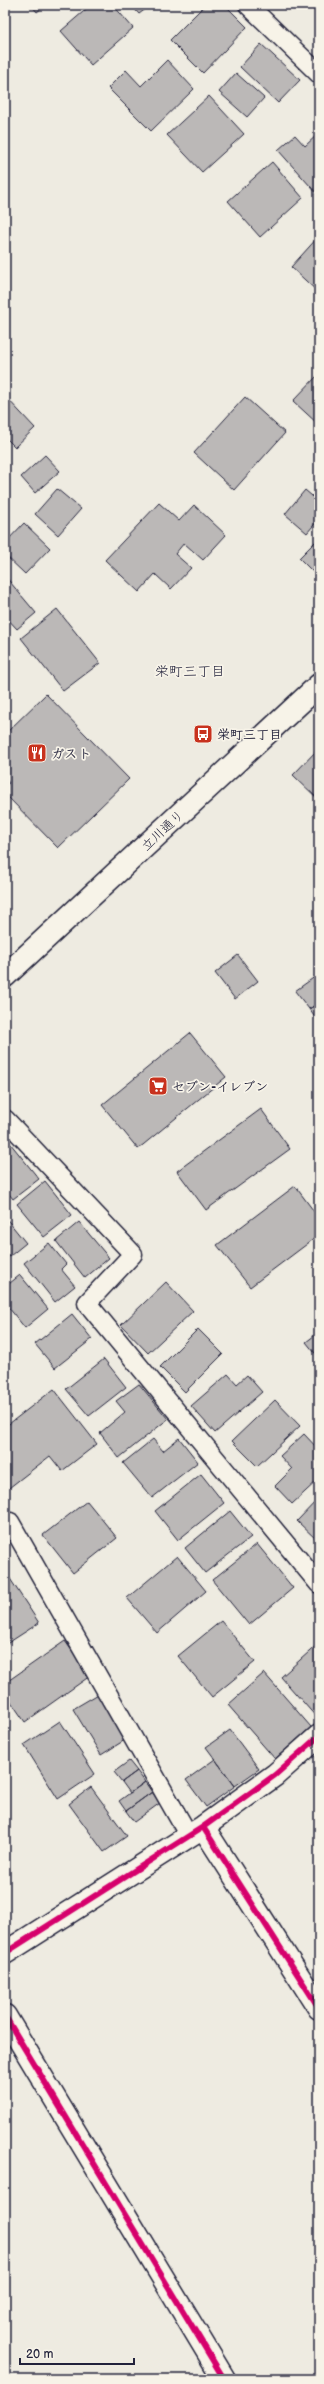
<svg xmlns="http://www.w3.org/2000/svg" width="324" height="2384" viewBox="0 0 324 2384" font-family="'Balsamiq Sans','Klee One',sans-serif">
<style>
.building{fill:#bbb8b7;stroke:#22223b}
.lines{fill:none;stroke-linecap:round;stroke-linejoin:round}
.service-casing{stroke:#22223b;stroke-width:21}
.minor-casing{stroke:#22223b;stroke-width:25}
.primary-casing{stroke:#22223b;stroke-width:25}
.service{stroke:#f7f3e8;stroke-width:18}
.minor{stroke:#f7f3e8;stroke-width:22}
.primary{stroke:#f7f3e8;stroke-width:22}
.cycleway-casing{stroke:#f7f3e8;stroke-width:8}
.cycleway{stroke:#d6006c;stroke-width:6}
.labels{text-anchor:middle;stroke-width:3.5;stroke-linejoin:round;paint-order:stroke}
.poi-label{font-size:13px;font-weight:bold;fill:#22223b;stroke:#f7f3e8;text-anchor:start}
.street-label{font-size:13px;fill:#22223b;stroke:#f7f3e8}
.neighbourhood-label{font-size:14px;fill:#22223b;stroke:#f7f3e8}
</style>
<rect width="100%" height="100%" fill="#eeebe1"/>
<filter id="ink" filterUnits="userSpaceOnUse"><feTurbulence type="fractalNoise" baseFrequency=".025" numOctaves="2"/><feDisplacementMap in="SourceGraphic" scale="8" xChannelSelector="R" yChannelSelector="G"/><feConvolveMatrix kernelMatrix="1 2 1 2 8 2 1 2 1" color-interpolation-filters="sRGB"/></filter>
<g filter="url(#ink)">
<!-- building -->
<path class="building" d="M31,5H46L37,12Z
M91,5H113L133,28L91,65L61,31Z
M131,5H151L139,14Z
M205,5H225L247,27L203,73L170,40Z
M261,44L300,80L278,103L240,67Z
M167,60L194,89L151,131L108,88L126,70L141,86Z
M236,73L264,98L247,117L219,92Z
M209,96L244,134L202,172L167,135Z
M319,133V196L278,150L295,135L305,146Z
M272,162L303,198L260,237L228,201Z
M319,236V293L291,267Z
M318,375L319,376V425L293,401Z
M5,396L35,428L15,447L5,437Z
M245,397L285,433L234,490L194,453Z
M45,455L60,471L35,493L21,477Z
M57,489L81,509L58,535L35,514Z
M305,490L319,502V519L307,533L285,514Z
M159,503L179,521L194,505L226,535L203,560L184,543L175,554L191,568L171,589L155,574L139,592L105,560Z
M24,523L50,548L25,574L5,555V543Z
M319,538V578L299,558Z
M5,576L36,613L17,629L5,616Z
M57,609L100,663L63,691L21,638Z
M46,694L129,779L58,848L5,794V787L9,783L5,778V734Z
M319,748V800L293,775Z
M238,955L258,981L235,999L215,973Z
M316,976L319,981V1003L309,1009L295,991Z
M319,1003V1023L309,1009Z
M190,1033L226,1077L138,1149L102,1105Z
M261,1109L290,1149L206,1210L177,1171Z
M10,1143L39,1179L13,1199L5,1189V1147Z
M45,1181L72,1215L44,1237L17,1204Z
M295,1186L319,1218V1235L250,1287L217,1245Z
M5,1217L26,1243L5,1260Z
M79,1222L109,1258L85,1278L56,1241Z
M49,1243L66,1264L61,1269L75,1286L55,1302L24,1263Z
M20,1275L48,1309L25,1328L5,1303V1287Z
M166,1282L193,1311L148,1353L121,1325Z
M72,1314L92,1339L55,1368L35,1344Z
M198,1329L223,1354L185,1392L160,1367Z
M319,1332V1358L306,1342Z
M104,1359L126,1387L89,1416L66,1389Z
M228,1374L237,1384L247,1375L262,1392L215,1433L191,1406Z
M139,1384L168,1419L119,1458L100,1433L125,1412L116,1401Z
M54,1389L97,1444L62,1471L50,1456L5,1491V1427Z
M275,1400L300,1426L257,1466L232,1441Z
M304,1434L319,1450V1479L292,1504L275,1486L292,1469L280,1456Z
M179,1438L198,1462L152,1498L123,1463L153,1439L163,1451Z
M201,1474L224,1503L178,1540L155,1511Z
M319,1498V1542L297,1521Z
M87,1501L117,1538L73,1573L43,1535Z
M230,1511L251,1537L205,1573L185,1548Z
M257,1544L293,1588L249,1625L212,1580Z
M177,1556L206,1591L157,1633L127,1598Z
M5,1571L39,1623L5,1645Z
M221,1621L255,1662L212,1697L178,1656Z
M65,1641L90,1676L25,1722L5,1693V1683Z
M319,1643V1718L318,1719L281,1677Z
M264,1673L311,1727L275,1759L228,1705Z
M100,1693L128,1738L101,1755L73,1709Z
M60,1721L95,1774L58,1799L24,1745Z
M230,1730L259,1769L235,1786L206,1747Z
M215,1759L235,1786L206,1807L186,1780Z
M129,1761L137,1771L122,1782L114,1772Z
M137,1771L145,1782L130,1793L122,1782Z
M145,1782L152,1792L126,1811L119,1801Z
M91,1787L127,1836L104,1852L69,1804Z
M152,1792L160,1803L134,1822L126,1811Z"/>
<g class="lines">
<!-- service casing -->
<g class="service-casing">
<path id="service" d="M248,5L319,74
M5,1119L133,1254L87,1303L319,1584
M10,1522L189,1836"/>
</g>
<!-- minor casing -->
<g class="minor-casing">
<path id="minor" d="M203,1827L319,2008
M5,1953L203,1827L275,1775L319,1736
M5,2016L224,2379"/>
</g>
<!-- primary casing -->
<g class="primary-casing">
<path id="primary" d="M5,976L319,685"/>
</g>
<!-- service -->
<use href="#service" class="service"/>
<!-- minor -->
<use href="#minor" class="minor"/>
<!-- primary -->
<use href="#primary" class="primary"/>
<!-- cycleway casing -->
<g class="cycleway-casing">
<path id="cycleway" d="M203,1827L319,2008
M5,1953L203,1827L275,1775L319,1736
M5,2016L224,2379"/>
</g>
<!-- cycleway -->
<use href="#cycleway" class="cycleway"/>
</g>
</g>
<!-- icons -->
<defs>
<g id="bus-square" transform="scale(1)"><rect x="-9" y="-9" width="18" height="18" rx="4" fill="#c8321e" stroke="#f7f3e8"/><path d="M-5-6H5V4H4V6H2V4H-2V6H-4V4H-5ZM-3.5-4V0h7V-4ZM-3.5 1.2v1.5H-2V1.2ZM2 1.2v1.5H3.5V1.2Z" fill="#fff"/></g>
<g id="restaurant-square" transform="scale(1)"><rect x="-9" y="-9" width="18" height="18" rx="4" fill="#c8321e" stroke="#f7f3e8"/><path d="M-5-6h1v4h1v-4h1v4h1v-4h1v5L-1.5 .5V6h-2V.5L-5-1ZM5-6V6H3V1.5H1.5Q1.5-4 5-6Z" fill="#fff"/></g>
<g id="supermarket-square" transform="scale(1)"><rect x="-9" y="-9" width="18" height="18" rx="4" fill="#c8321e" stroke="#f7f3e8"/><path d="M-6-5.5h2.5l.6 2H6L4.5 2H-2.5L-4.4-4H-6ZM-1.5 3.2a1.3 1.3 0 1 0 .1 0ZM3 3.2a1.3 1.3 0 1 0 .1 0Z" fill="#fff"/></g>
</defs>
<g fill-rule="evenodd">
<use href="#bus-square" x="203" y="734"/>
<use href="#restaurant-square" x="37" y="753"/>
<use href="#supermarket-square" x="158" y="1086"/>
</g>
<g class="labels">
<!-- poi labels -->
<g class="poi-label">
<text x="217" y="739">栄町三丁目</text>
<text x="51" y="758">ガスト</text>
<text x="172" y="1091">セブン-イレブン</text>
</g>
<!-- street labels -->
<g class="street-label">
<text transform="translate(162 830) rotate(-43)" y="5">立川通り</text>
</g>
<!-- neighbourhood labels -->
<g class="neighbourhood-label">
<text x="190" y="676">栄町三丁目</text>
</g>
</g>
<!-- margin -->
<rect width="324" height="2384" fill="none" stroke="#f7f3e8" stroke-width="20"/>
<rect x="10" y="10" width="304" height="2364" fill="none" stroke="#22223b" stroke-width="1.5" filter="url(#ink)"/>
<!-- scale -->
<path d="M20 2358v6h114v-6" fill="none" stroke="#22223b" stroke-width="2"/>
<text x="26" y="2358" font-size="12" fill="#22223b" stroke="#f7f3e8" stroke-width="3" paint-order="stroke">20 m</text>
</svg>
